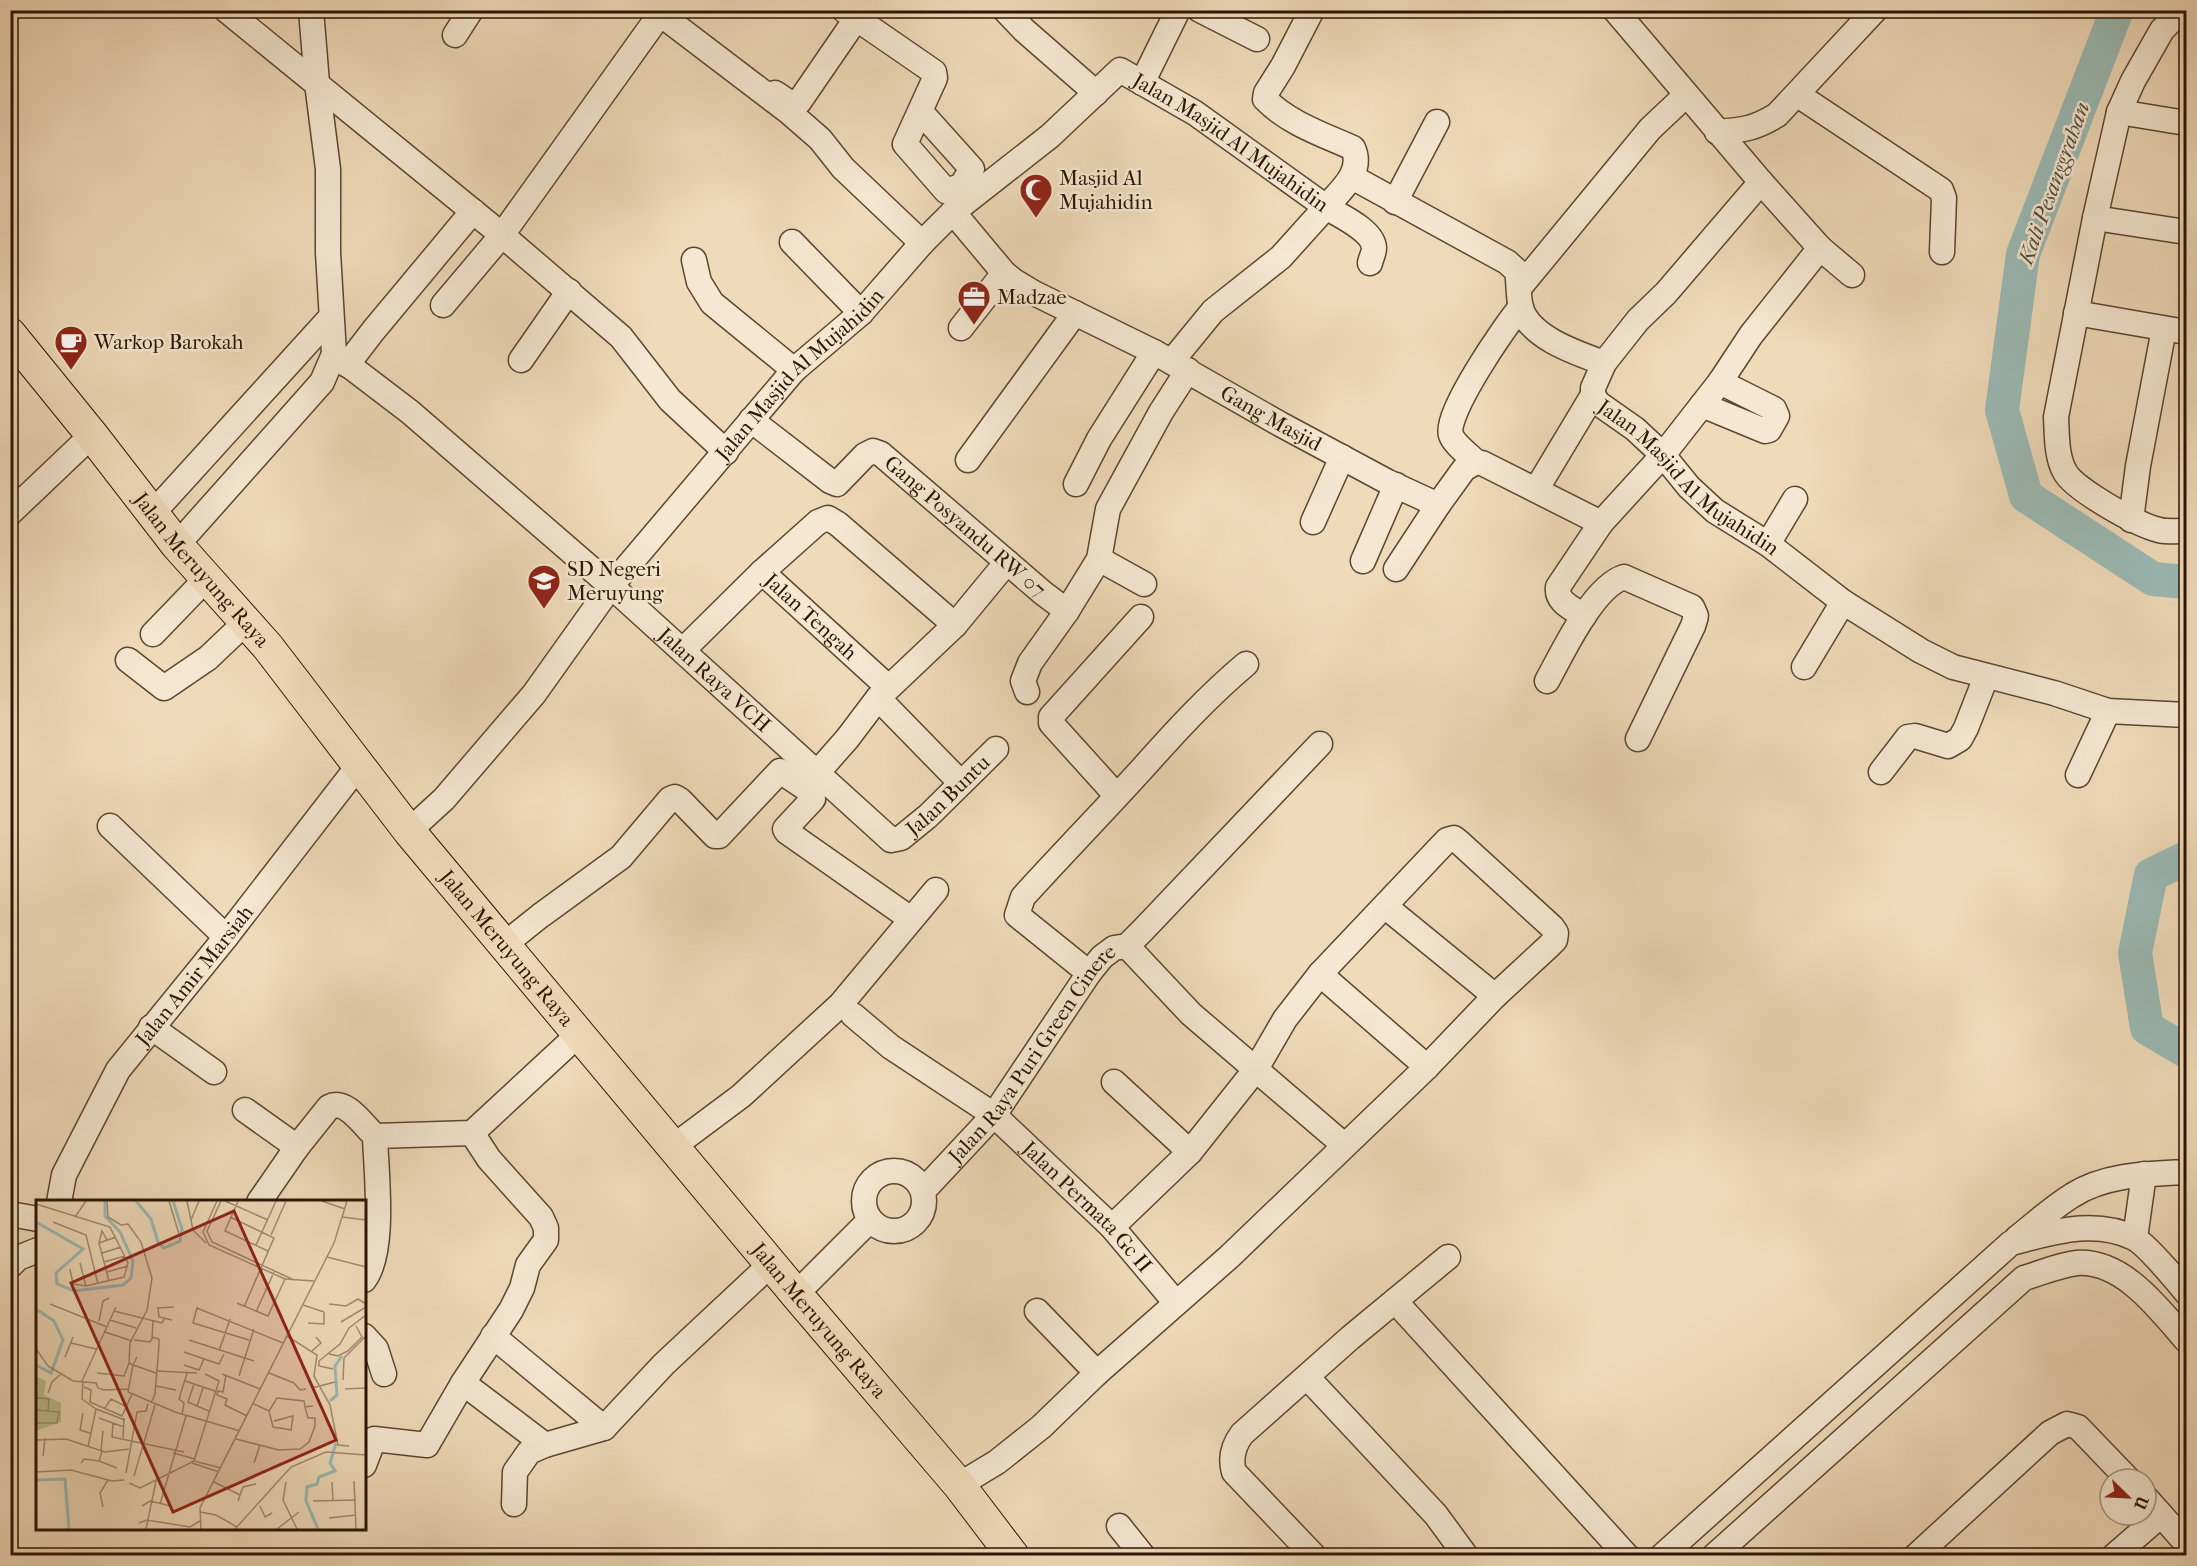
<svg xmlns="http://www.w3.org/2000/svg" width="2197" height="1566" viewBox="0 0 2197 1566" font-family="'IM FELL French Canon',serif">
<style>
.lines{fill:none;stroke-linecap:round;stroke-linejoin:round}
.river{stroke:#9bbab5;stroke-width:34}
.minor-casing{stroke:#5d4630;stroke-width:27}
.major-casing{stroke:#2c1503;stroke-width:34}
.minor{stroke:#f5e7d2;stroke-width:24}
.major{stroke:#efdab9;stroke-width:32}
.labels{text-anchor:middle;stroke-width:5;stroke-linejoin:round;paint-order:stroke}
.street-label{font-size:21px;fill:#2c1503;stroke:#f5e7d2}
.poi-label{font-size:21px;fill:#2c1503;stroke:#f5e7d2;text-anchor:start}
.water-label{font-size:22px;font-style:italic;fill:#534f41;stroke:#f5e7d2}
.inset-river{fill:none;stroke:#9bbab5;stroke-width:3}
.inset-road{fill:none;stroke:#a18b70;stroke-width:1.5}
.view{fill:#8f2418;fill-opacity:0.15;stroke:#8f2418;stroke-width:3}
.inset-edge{fill:none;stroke:#2c1503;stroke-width:3}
</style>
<rect width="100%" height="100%" fill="#efdab9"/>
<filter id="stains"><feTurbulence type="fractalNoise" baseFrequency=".00333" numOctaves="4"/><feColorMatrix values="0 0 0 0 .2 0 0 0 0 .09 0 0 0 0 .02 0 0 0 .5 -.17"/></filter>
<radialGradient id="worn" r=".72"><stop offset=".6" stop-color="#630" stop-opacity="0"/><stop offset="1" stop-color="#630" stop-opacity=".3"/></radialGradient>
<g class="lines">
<!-- river -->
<path class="river" d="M2117,10L2023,254L2002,410L2026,496L2153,579L2186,582
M2186,858L2151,875L2135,953L2147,1028L2186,1051"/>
<!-- minor casing -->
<g class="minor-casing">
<g id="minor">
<path d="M226,10L502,235L621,337L670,400L726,452"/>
<path d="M655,10L789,112L820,139L843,168L922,243"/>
<path d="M844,10L934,72L935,78L905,144L946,191L961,186L972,169L920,111"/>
<path d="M1005,10L1024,30L1096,93"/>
<path d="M1200,10L1257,39"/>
<path d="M1615,10L1761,182L1820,248L1852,275"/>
<path d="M2186,15L2173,19L2162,30L2133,81L2119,112L2095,218L2056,417C2057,434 2056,456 2065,472C2075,490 2138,525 2159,530C2167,532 2178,531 2186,531"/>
<path d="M455,35L471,10"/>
<path d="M1142,83L1178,10"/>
<path d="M775,93L793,105L799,102L856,19"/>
<path d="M1798,95L1941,190L1944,198L1942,252"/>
<path d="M2119,112L2186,123"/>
<path d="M1717,132C1743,130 1754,129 1777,115L1875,10"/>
<path id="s1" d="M1352,177L1507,262L1517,271C1519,282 1518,297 1521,308C1530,338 1577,353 1604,363L1593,388V395L1598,403L1635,429L1663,455L1689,487L1715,511L1768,544L1843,602L1921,651L1953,667L2054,693L2108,711L2186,715"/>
<path d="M1395,202L1437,122"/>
<path id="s2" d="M953,212L1004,273L1014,281L1034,293L1154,352L1280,424L1388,482L1438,505L1464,469L1476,462L1482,463L1601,523"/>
<path d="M2095,218L2186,232"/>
<path d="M792,242L861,313"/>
<path d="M694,260L699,282L712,303L794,370"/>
<path d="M1520,287L1650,129L1686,95"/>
<path d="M443,305L502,235L663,10"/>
<path d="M2076,313L2186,332"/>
<path d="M961,328L1004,273"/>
<path id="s3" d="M334,354L410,412L611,586L891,840L901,838L928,816L996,749"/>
<path d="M521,360L569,291"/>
<path d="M1172,361L1213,311L1281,257L1326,207C1340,216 1373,230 1374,248C1374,253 1371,258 1370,263"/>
<path d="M1604,363L1638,320L1666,293L1761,182"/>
<path d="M347,365L373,331L473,211"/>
<path d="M1702,405L1765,431L1769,430L1777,416L1774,409L1720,382"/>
<path id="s4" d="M751,420L830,481L837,484L865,455L873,451L881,454L1043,593L1067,611"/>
<path d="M968,460L1075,313"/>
<path d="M1476,462C1468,454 1454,444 1451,435C1443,416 1506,324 1521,307"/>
<path d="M1076,484L1099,439L1154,352"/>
<path d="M1536,490L1593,395"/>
<path d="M10,513L92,435"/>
<path d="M152,514L331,317"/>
<path d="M2131,520L2138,466L2164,329"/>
<path d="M1313,522L1342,457"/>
<path d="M1768,544L1795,499"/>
<path d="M177,545L322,382L334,354L328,253V169L317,83L311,10"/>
<path d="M1099,559L1144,584"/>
<path d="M1363,561L1396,485"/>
<path d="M1396,569L1438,505"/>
<path d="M762,572L818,522L828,518L838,524L955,625"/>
<path d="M1584,616C1572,608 1556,602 1558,587L1601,523L1663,455L1720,382L1751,335L1820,248"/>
<path d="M153,634L207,578"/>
<path id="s5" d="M683,650L762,572L888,687"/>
<path d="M128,660L164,688L208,658L246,622"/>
<path d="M1804,667L1843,602"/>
<path d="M1547,681C1563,652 1593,587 1624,577L1692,607L1696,616L1693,626L1638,739"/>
<path d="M1027,692L1023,681L1030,663L1067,611L1099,559L1108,509L1161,412L1188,370"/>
<path d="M878,698L960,782"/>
<path d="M1881,772L1908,737L1915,736L1948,746L1960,739L1966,728L1986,677"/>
<path d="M817,773L847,739L878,698L955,625L1007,562"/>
<path d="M2078,775L2108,711"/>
<path d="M1116,795L1051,723V717L1141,617"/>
<path d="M110,826L226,937"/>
<path id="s6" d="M409,831L444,799L534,694L611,586L794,370L861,313L922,243L953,212L1050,136L1120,70L1195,113L1326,207C1340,191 1364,172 1353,148C1324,135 1288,123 1265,99L1266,93L1283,66L1312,10"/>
<path d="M1386,907L1495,996"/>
<path d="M505,944L540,916L621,857L670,799L675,797L680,800L715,836H719L780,771L810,791L813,799L785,829L787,832L911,919"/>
<path d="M1127,946L1191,1014L1344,1145"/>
<path d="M1089,973L1017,915L1023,897C1062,854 1103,812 1142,769C1175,732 1208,696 1246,664"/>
<path d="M1320,974L1427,1067"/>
<path id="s7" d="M853,1015L891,1047L994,1115L1112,1227L1176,1303"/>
<path d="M151,1027L214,1072"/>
<path d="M1114,1082L1190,1152"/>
<path d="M245,1110L297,1147"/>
<path d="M375,1136L472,1133L579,1034"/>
<path d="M674,1146L741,1096L841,1004L936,890"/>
<circle cx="894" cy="1201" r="30"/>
<path id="s8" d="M923,1191L994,1115L1089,973L1102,957L1114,948L1127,946L1143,930L1320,744"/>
<path id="s9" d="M59,1202L64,1175L118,1070L226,937L359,765"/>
<path d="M259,1202L297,1147L329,1107C346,1098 363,1125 375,1136C376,1172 386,1252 364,1280"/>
<path d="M10,1214L38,1219"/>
<path d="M2017,1238C2035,1224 2053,1207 2073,1195C2106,1174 2149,1174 2186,1172"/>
<path d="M2135,1238L2144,1174"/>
<path d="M10,1266L18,1258L38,1250"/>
<path d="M796,1294L870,1220"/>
<path d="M1395,1301L1627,1556"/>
<path d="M1037,1311L1097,1373"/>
<path d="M364,1336L376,1349L384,1374"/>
<path d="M493,1336L604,1428"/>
<path d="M1307,1377L1436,1515L1466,1556"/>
<path d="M463,1383L545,1445"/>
<path d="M364,1465L374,1439L427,1445L463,1383L511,1310L522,1288L528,1265L546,1240V1228L541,1217L489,1159L472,1133"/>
<path d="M959,1485L997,1462L1041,1427L1097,1373L1229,1257L1427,1067L1495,996L1549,946L1555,940L1556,933L1552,927L1459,842L1454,838L1447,840L1320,974L1285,1019L1256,1069L1190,1152L1112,1227"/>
<path d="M2146,1498L2186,1543"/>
<path d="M514,1504L515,1472L529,1452L545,1445L604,1428L664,1364L771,1264"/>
<path d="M1119,1526L1143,1556"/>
<path d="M1314,1556L1234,1472C1230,1458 1233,1446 1242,1434L1350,1338L1448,1257"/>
<path d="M1662,1556L2011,1243C2051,1233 2094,1218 2134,1238C2146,1244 2176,1280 2186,1292"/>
<path d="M1714,1556L2024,1278C2041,1273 2059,1265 2077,1263C2123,1260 2159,1309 2186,1340"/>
<path d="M1916,1556L2050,1433L2067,1424L2078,1427L2128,1479"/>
<path d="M2114,1556L2161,1515"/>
</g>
</g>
<!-- major casing -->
<g class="major-casing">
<g id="major">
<path id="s10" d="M10,334L92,435L177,545L268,647L409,831L796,1294L959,1485L1013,1556"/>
</g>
</g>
<!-- minor -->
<use href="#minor" class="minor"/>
<!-- major -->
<use href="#major" class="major"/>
</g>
<!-- icons -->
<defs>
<g id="mosque-pin" transform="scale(1.725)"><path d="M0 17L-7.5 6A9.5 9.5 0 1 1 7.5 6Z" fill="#8f2418" stroke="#f5e7d2"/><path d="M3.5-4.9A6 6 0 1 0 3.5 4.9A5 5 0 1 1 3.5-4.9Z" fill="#fff"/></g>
<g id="office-pin" transform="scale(1.725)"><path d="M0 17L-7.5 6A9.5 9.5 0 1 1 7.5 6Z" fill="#8f2418" stroke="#f5e7d2"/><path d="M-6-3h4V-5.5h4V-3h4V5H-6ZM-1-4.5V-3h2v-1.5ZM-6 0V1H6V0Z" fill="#fff"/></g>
<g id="cafe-pin" transform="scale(1.725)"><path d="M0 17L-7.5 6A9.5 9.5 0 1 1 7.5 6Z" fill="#8f2418" stroke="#f5e7d2"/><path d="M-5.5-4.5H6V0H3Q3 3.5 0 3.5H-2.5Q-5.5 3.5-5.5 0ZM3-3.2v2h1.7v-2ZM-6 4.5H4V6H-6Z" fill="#fff"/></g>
<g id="school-pin" transform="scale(1.725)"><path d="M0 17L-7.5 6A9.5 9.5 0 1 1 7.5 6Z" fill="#8f2418" stroke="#f5e7d2"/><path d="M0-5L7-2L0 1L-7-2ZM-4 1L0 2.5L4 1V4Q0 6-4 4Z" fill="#fff"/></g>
</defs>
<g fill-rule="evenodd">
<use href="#mosque-pin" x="1036" y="190"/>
<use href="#office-pin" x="974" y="297"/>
<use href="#cafe-pin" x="71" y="342"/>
<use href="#school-pin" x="544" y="581"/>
</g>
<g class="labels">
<!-- street labels -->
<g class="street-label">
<text dy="7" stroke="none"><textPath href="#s6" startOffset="1178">Jalan Masjid Al Mujahidin</textPath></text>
<text dy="7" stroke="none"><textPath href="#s6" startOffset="602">Jalan Masjid Al Mujahidin</textPath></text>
<text dy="7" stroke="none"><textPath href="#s2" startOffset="384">Gang Masjid</textPath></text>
<text dy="7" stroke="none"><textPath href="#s1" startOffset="492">Jalan Masjid Al Mujahidin</textPath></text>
<text dy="7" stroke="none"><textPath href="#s4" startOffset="276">Gang Posyandu RW 07</textPath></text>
<text dy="7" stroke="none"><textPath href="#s10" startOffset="304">Jalan Meruyung Raya</textPath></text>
<text dy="7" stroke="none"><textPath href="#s5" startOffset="177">Jalan Tengah</textPath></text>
<text dy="7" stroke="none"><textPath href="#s3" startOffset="501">Jalan Raya VCH</textPath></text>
<text dy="7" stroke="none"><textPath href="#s3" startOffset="813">Jalan Buntu</textPath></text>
<text dy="7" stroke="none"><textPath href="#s10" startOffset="790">Jalan Meruyung Raya</textPath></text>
<text dy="7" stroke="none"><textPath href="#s9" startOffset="267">Jalan Amir Marsiah</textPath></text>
<text dy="7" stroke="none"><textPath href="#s8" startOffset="176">Jalan Raya Puri Green Cinere</textPath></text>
<text dy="7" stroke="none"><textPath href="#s7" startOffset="304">Jalan Permata Gc II</textPath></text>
<text dy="7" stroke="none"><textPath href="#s10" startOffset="1276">Jalan Meruyung Raya</textPath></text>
</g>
<!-- poi labels -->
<g class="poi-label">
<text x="1059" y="185">Masjid Al<tspan x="1059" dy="24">Mujahidin</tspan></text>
<text x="997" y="304">Madzae</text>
<text x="94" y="349">Warkop Barokah</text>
<text x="567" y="576">SD Negeri<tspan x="567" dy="24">Meruyung</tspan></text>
</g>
<!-- water labels -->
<g class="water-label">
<text transform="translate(2053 183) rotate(-70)" y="8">Kali Pesanggrahan</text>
</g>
</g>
<!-- overview -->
<g transform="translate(36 1200)">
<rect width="330" height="330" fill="#efdab9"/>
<path d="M0,176L10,181L8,195L25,203V222L0,231Z" fill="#bcbe8d"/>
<path class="inset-river" d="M100,1L115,19L122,42L128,48L144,41L146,29L137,1M0,22L47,49L20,73L21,84L38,91L87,85L95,78L97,61L84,32L69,16V1M0,109L18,121L27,140L15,173L0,165M294,201L301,195L299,166L306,156M0,280L29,279L33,329M282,329L270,301L271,287L281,284L283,277L299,271L294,263L300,243"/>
<path class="inset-road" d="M71,1L72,17L85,25L92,24L105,42L116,78L111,110L94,143L93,163L97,165L92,192L139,212L204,231M133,1L143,34M151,1L157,30L170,43M181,1L167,32L173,45L249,79L278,81M185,1L171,31L176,42L258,80M189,1L232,20M202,1L189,31L232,51M286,1L309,9M0,4L74,27L92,63L88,77L50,86L37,84L34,69M39,17L50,1M194,17L238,38L208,107M306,17L330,20M155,20L163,1M17,22L50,35L62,84M235,35L250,1M71,40L66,31L63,43L73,81M63,43L80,37M220,45L240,1M66,53L85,47M291,57L330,67M68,62L89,56M44,63L50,86M71,72L92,66M201,103L232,116L249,79M14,104L71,127M293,104L310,106L322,99L330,104M267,105L288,112M78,111L126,123L128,119M220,112L238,72M74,120L100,128M136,120L123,117L122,108L138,107M63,121L67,101L73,98M305,122L330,107M272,123L288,124V112M69,132L96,141M251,136L281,155L278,176L294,205L302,245L313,246M98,140L114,142L117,137M153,140L218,161M213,140L157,123L161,108L247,143M35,143L60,149M0,149L12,166L37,181L60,183L62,188L68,190L93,189M183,151L194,119M276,151L285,143L280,137M148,152L183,164L188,154M293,154L302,156L312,151L326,137L320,126M29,157L37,137M101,157L97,165L120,173M308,158L330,136M148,165L163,170L168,159M297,169L283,166V161L304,144L313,128L330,115M120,171L161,173M61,173L88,176L93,163M233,173L258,183L264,190L270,189M186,174L224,189M190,175L187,192L182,191L181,195L191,199L189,205L211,216M203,176L218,129M307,180L308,158M46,181L80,107M47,181L46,199L60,209L52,247M149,181L179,191M158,184L152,202L161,206M120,186L140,190M48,187L55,190L54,202L86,216L96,194M167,188L161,206L173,211M276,188L299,182M309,189L330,188M12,193L16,182L25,174M0,198L13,199L12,211M115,203L119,194L123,145V139L116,137L117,121M218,204L233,211L237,227L255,230L257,216L238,221M69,208L75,199L91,207M60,209L89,220M0,210L23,212L21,223H0M233,211L241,198L268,201L269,207L277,206M47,213L44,230L54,233M146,215L148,203L143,199L151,173M63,218L88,227M77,223L76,237L148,252M87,238L88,218M200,239L243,250L264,249L273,242L279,226V218H272L269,207M0,240L30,239L69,252L93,249M65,251L67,231M137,253L159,259M7,256L9,238M63,261L81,268M158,261L183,181L169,174M45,263L48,259L63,261L66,251M156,263L183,272M218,263L224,245M0,272L35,270L76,281L88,280M90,273L101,212L110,211L112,204M98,276L119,205M318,281L320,329M178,282L204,295M250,282L247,300L261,329M296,282L297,301M93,283L104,288L158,261L185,268M202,301L207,287L220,284M277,301L320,300M124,304L150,216M106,306L114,301L135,306M224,306L229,317L236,313M67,307L64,293L72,280M164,312L180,315L201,327M293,318L320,315M103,323L111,320L154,327L164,321M110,329L120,281M165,329L164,308L298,43L311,1M199,329L255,267L290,252L330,255M241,329L263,312"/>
<path class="view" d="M198,11L300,240L137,312L35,83Z"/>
<rect width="330" height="330" class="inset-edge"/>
</g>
<!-- margin -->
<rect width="2197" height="1566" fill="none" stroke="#efdab9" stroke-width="36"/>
<rect x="12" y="12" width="2173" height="1542" fill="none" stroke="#2c1503" stroke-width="3"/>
<rect x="18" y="18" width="2161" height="1530" fill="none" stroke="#2c1503" stroke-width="1.5"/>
<!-- north arrow -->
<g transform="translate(2128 1497) rotate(114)"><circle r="28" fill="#f5e7d2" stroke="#a5937f" stroke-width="1.5"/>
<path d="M0-4.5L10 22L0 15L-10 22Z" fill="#8f2418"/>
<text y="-9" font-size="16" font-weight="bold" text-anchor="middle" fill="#2c1503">U</text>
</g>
<rect width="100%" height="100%" filter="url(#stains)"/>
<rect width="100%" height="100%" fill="url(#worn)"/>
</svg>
